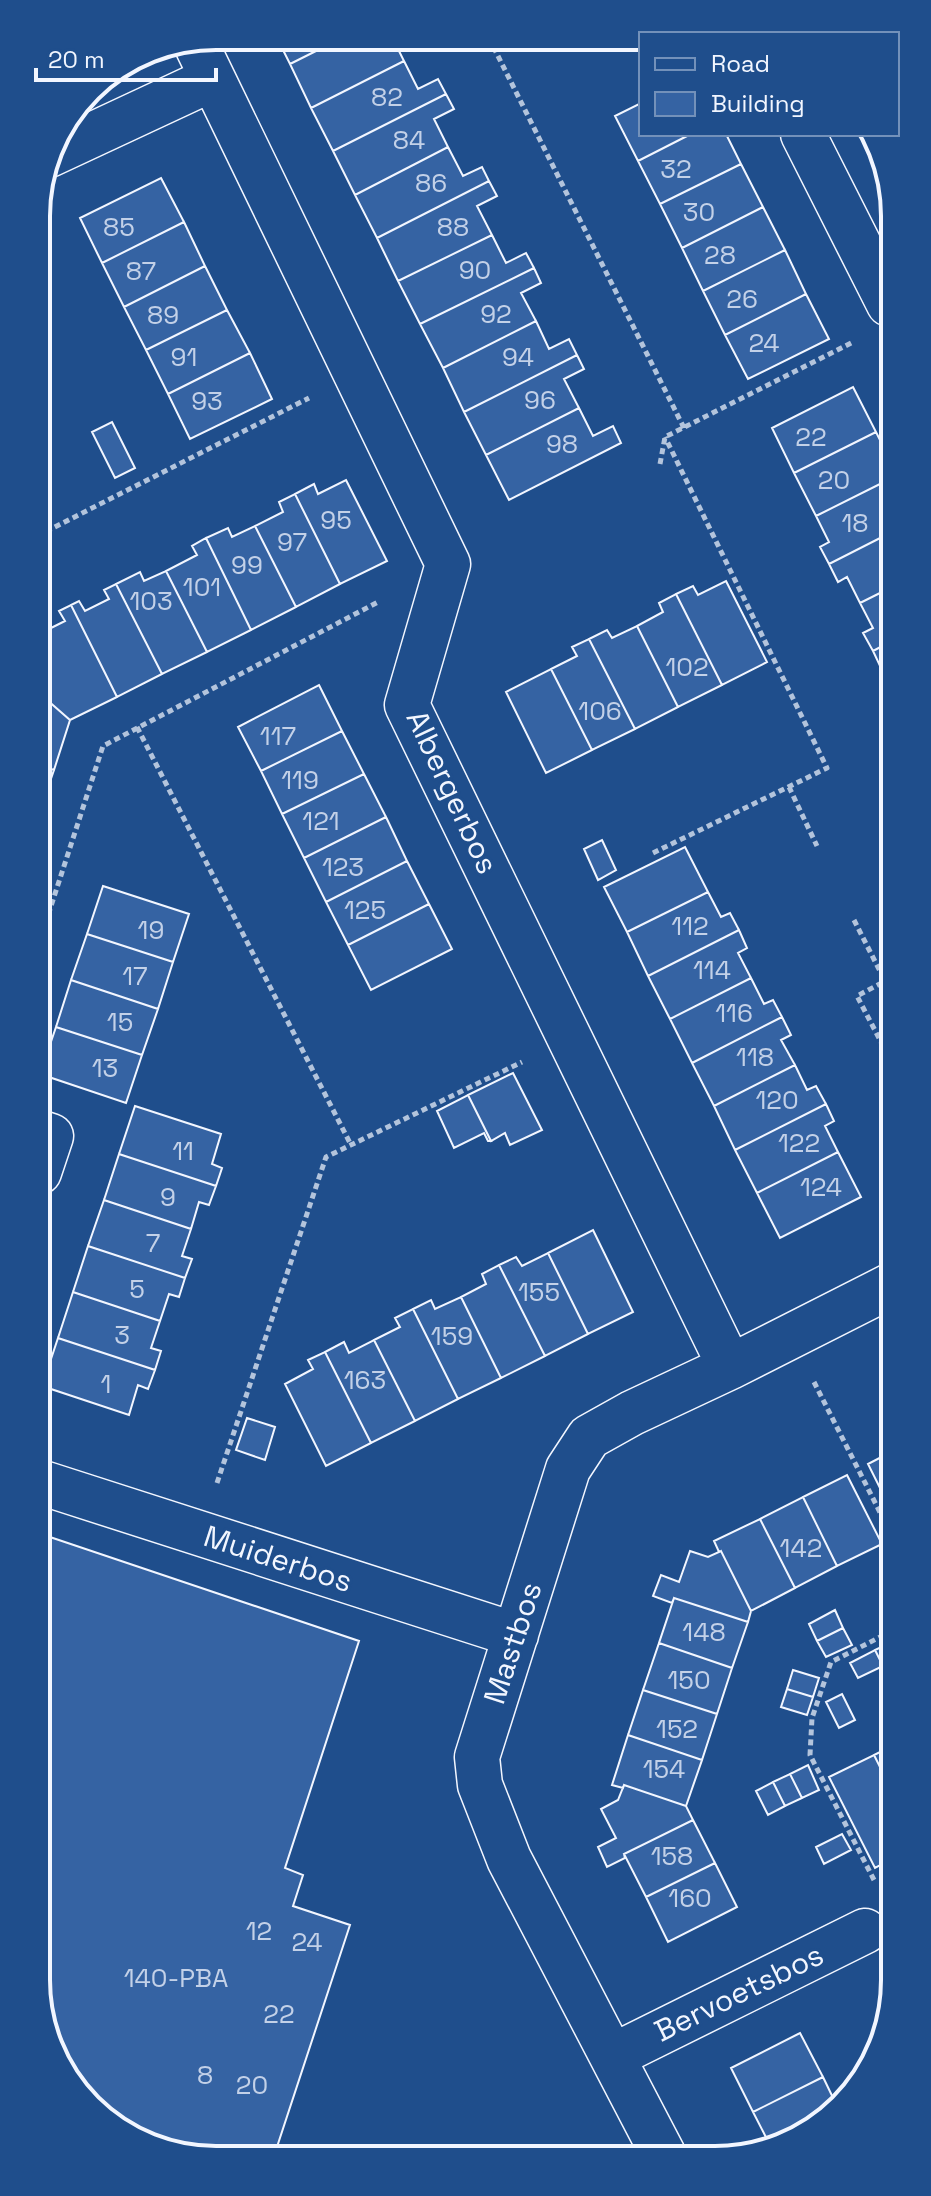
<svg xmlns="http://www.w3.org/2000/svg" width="931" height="2196" viewBox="0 0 931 2196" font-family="'Space Grotesk',sans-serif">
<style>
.building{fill:#3563a3;stroke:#f2f6ff;stroke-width:2}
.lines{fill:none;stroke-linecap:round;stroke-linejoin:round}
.minor-casing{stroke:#f2f6ff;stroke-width:47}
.path{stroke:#b3c4dc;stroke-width:5;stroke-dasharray:6 4;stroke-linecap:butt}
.minor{stroke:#1f4e8c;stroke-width:44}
.labels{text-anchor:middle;stroke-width:6;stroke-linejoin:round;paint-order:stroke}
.number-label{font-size:26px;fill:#c3d1e8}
.street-label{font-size:30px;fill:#f2f6ff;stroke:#1f4e8c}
.rim{fill:none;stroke:#f2f6ff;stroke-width:4}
</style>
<rect width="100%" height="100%" fill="#1f4e8c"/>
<!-- building -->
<path class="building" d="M276,36L344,37L290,64Z
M344,37H392L404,61L311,108L290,64Z
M404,61L418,89L438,79L446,94L333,151L311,108Z
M446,94L454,109L434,119L448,147L355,195L333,151Z
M641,103V134H691L638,161L615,116Z
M691,134H726L741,164L660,204L638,161Z
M448,147L463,176L482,167L489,181L377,238L355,195Z
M741,164L763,207L682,248L660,204Z
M161,178L184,222L102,263L80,218Z
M489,181L497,196L477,206L492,235L398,281L377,238Z
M763,207L785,250L703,291L682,248Z
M184,222L205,266L124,307L102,263Z
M492,235L506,263L526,253L534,268L420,324L398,281Z
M785,250L806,294L725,335L703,291Z
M205,266L227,310L146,350L124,307Z
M534,268L541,283L521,293L536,321L443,368L420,324Z
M806,294L829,339L748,379L725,335Z
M227,310L250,353L168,394L146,350Z
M536,321L549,349L569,339L577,355L464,412L443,368Z
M250,353L272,399L190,439L168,394Z
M577,355L584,369L564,379L579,408L486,455L464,412Z
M853,387L876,432L794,473L772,428Z
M579,408L593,436L613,426L621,443L509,500L486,455Z
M112,422L135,468L115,478L92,432Z
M876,432L890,460V479L816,516L794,473Z
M890,479V533L829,564L820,547L829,542L816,516Z
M346,480L387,561L340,584L295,494L314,484L318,494Z
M295,494L340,584L296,607L255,526L283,512L279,502Z
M255,526L296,607L251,630L206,538L228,528L232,537Z
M890,533V588L860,603L847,577L838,582L829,564Z
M206,538L251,630L207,652L166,571L197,555L192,546Z
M166,571L207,652L162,674L116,584L140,572L144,581Z
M726,581L767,662L722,685L676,594L693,586L698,595Z
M116,584L162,674L117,697L71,605L79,601L85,611L109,599L104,590Z
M890,588V642L873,651L863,633L873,628L860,603Z
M676,594L722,685L678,707L637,626L663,612L659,603Z
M71,605L117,697L70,720L38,692V625L41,633L65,621L59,611Z
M637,626L678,707L635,729L589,639L607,630L612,638Z
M589,639L635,729L592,750L551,669L577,656L572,647Z
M890,642L891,664L881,668L873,651Z
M551,669L592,750L546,773L506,692Z
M319,685L342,731L261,771L238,727Z
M38,692L70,720L54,770L38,765Z
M342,731L364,774L282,814L261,771Z
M38,765L54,770L38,817Z
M364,774L386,817L304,858L282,814Z
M386,817L407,861L326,902L304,858Z
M602,840L616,870L598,880L584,849Z
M685,847L708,892L627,932L604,887Z
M407,861L429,904L348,945L326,902Z
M103,886L189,914L173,962L87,934Z
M708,892L721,917L730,913L739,930L648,976L627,932Z
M429,904L452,949L371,990L348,945Z
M739,930L747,948L738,953L751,978L670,1019L648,976Z
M87,934L173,962L158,1009L71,980Z
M751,978L764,1004L773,1000L782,1017L692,1063L670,1019Z
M71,980L158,1009L142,1055L56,1027Z
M782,1017L791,1035L781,1040L795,1065L714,1106L692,1063Z
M56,1027L142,1055L126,1103L40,1074Z
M795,1065L807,1090L816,1086L826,1104L735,1150L714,1106Z
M513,1073L542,1130L510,1145L505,1133L491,1141L468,1095Z
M468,1095L491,1141H488L484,1133L454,1148L437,1111Z
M826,1104L834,1121L825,1126L838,1152L757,1193L735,1150Z
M135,1106L221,1134L212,1164L222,1168L216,1186L119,1154Z
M838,1152L861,1197L780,1238L757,1193Z
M119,1154L216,1186L209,1205L199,1202L191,1229L104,1200Z
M104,1200L191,1229L182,1256L192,1259L185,1278L88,1246Z
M593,1230L633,1312L588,1334L548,1253Z
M88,1246L185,1278L179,1297L169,1294L160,1321L73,1292Z
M548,1253L588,1334L545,1356L499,1265L516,1257L522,1266Z
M499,1265L545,1356L501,1378L461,1297L486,1284L482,1274Z
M73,1292L160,1321L151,1348L161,1351L155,1370L58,1338Z
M461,1297L501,1378L458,1399L413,1309L431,1300L435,1309Z
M413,1309L458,1399L415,1421L374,1340L400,1327L395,1318Z
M58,1338L155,1370L148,1389L138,1385L129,1415L42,1386Z
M374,1340L415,1421L371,1443L325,1352L344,1342L349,1353Z
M325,1352L371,1443L326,1466L285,1384L313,1369L308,1360Z
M247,1418L275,1427L265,1460L236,1450Z
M893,1451V1514L868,1464Z
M847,1475L882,1544L837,1566L803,1497Z
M803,1497L837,1566L795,1588L760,1519Z
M760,1519L795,1588L751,1611L721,1551L719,1552L714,1541Z
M41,1534L359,1641L285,1868L303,1875L293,1906L350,1925L274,2156L181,2157L89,2108L42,2026Z
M690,1551L708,1557L721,1551L751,1611L748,1622L674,1598L672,1603L653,1596L661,1575L679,1582Z
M674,1598L748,1622L732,1668L659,1643Z
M835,1610L843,1628L817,1641L809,1624Z
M843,1628L852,1645L826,1657L817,1641Z
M894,1641V1660L883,1666L875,1650Z
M659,1643L732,1668L717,1714L643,1690Z
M875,1650L883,1666L858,1678L850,1663Z
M793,1670L819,1678L813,1697L787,1689Z
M787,1689L813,1697L807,1715L781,1707Z
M643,1690L717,1714L702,1760L628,1735Z
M842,1694L855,1720L839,1728L826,1702Z
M628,1735L702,1760L686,1806L624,1785L623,1788L612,1785Z
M894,1745V1795L874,1755Z
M874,1755L894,1795V1858L875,1868L829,1777Z
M808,1765L819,1790L802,1798L790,1774Z
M790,1774L802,1798L785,1806L773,1782Z
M773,1782L785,1806L768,1815L756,1791Z
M624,1785L686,1806L693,1820L624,1854L625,1858L607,1867L598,1847L616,1838L601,1809L618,1800Z
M693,1820L715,1863L646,1897L624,1854Z
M842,1834L851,1850L824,1864L816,1847Z
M715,1863L737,1907L668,1942L646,1897Z
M800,2033L823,2077L753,2112L731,2068Z
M823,2077L836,2104L771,2147L753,2112Z"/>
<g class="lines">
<!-- minor casing -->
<g class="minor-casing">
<path id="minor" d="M194,40L448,564L407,705L730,1367
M803,134L889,304
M49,155L212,79
M39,1132L51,1136L39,1172
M40,1482L516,1635
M613,2056L865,1931
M663,2154L509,1859L480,1785L477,1757L568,1469L589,1437L632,1413L730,1367L892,1285"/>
</g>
<!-- path -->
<path class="path" d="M489,38L684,428
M660,464L665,437L853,342
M37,536L309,398
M137,727L351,1145
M789,787L817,846
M653,853L827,768L665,437
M854,920L885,981
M39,943L103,746L380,601
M891,978L857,996L892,1063
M814,1382L893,1538
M217,1483L326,1157L522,1062
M874,1880L810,1755L812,1718L831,1662L894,1630"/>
<!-- minor -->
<use href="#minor" class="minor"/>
</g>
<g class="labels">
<!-- number labels -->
<g class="number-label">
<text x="387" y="106">82</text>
<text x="409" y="149">84</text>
<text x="676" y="178">32</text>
<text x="431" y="192">86</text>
<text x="699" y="221">30</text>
<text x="119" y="236">85</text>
<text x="453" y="236">88</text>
<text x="720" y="264">28</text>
<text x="475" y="279">90</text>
<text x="141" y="280">87</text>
<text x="742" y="308">26</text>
<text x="496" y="323">92</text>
<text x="163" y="324">89</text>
<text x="764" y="352">24</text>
<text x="184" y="366">91</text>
<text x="518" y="366">94</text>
<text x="540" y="409">96</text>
<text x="207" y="410">93</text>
<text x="811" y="446">22</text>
<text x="562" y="453">98</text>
<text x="834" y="489">20</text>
<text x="336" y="529">95</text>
<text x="855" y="532">18</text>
<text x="292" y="551">97</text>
<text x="247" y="574">99</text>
<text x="202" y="596">101</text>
<text x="151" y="610">103</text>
<text x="687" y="676">102</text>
<text x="600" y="720">106</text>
<text x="278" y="745">117</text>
<text x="300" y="789">119</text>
<text x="321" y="830">121</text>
<text x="343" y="876">123</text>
<text x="365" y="919">125</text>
<text x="690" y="935">112</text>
<text x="151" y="939">19</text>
<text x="712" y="979">114</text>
<text x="135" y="985">17</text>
<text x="734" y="1022">116</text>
<text x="120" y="1031">15</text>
<text x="755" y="1066">118</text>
<text x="105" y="1077">13</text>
<text x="777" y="1109">120</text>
<text x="799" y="1152">122</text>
<text x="183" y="1160">11</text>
<text x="821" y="1196">124</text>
<text x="168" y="1206">9</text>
<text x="153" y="1252">7</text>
<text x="137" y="1298">5</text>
<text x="539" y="1301">155</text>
<text x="122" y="1344">3</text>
<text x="452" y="1345">159</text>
<text x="365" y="1389">163</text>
<text x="106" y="1393">1</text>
<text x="801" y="1557">142</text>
<text x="704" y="1641">148</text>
<text x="689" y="1689">150</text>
<text x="677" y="1738">152</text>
<text x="664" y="1778">154</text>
<text x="672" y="1865">158</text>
<text x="690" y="1907">160</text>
<text x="259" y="1940">12</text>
<text x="307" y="1951">24</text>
<text x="176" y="1987">140-PBA</text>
<text x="279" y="2023">22</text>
<text x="205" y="2084">8</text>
<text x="252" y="2094">20</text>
</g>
<!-- street labels -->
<g class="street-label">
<text transform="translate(452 792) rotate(65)" y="10">Albergerbos</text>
<text transform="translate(278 1559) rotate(18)" y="10">Muiderbos</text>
<text transform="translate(513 1643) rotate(-72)" y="10">Mastbos</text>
<text transform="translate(739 1993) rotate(-26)" y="10">Bervoetsbos</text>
</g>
</g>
<!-- crop -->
<path d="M0 0H931V2196H0ZM216 50H715A166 166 0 0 1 881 216V1980A166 166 0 0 1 715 2146H216A166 166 0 0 1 50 1980V216A166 166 0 0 1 216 50Z" fill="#1f4e8c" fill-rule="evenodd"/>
<path class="rim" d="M216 50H715A166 166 0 0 1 881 216V1980A166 166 0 0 1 715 2146H216A166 166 0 0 1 50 1980V216A166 166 0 0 1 216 50Z"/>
<!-- legend -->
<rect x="639" y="32" width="260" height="104" fill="#1f4e8c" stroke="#7391ba" stroke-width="2"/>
<rect x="655" y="58" width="40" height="12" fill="#1f4e8c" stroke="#7391ba" stroke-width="2"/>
<text x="711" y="72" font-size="24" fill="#f2f6ff">Road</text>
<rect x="655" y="92" width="40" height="24" fill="#3563a3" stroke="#7391ba" stroke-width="2"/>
<text x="711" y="112" font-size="24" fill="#f2f6ff">Building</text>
<!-- scale -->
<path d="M36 68v12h180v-12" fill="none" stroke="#f2f6ff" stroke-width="4"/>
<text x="48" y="68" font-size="24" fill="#f2f6ff" stroke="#1f4e8c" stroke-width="6" paint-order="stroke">20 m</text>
</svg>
